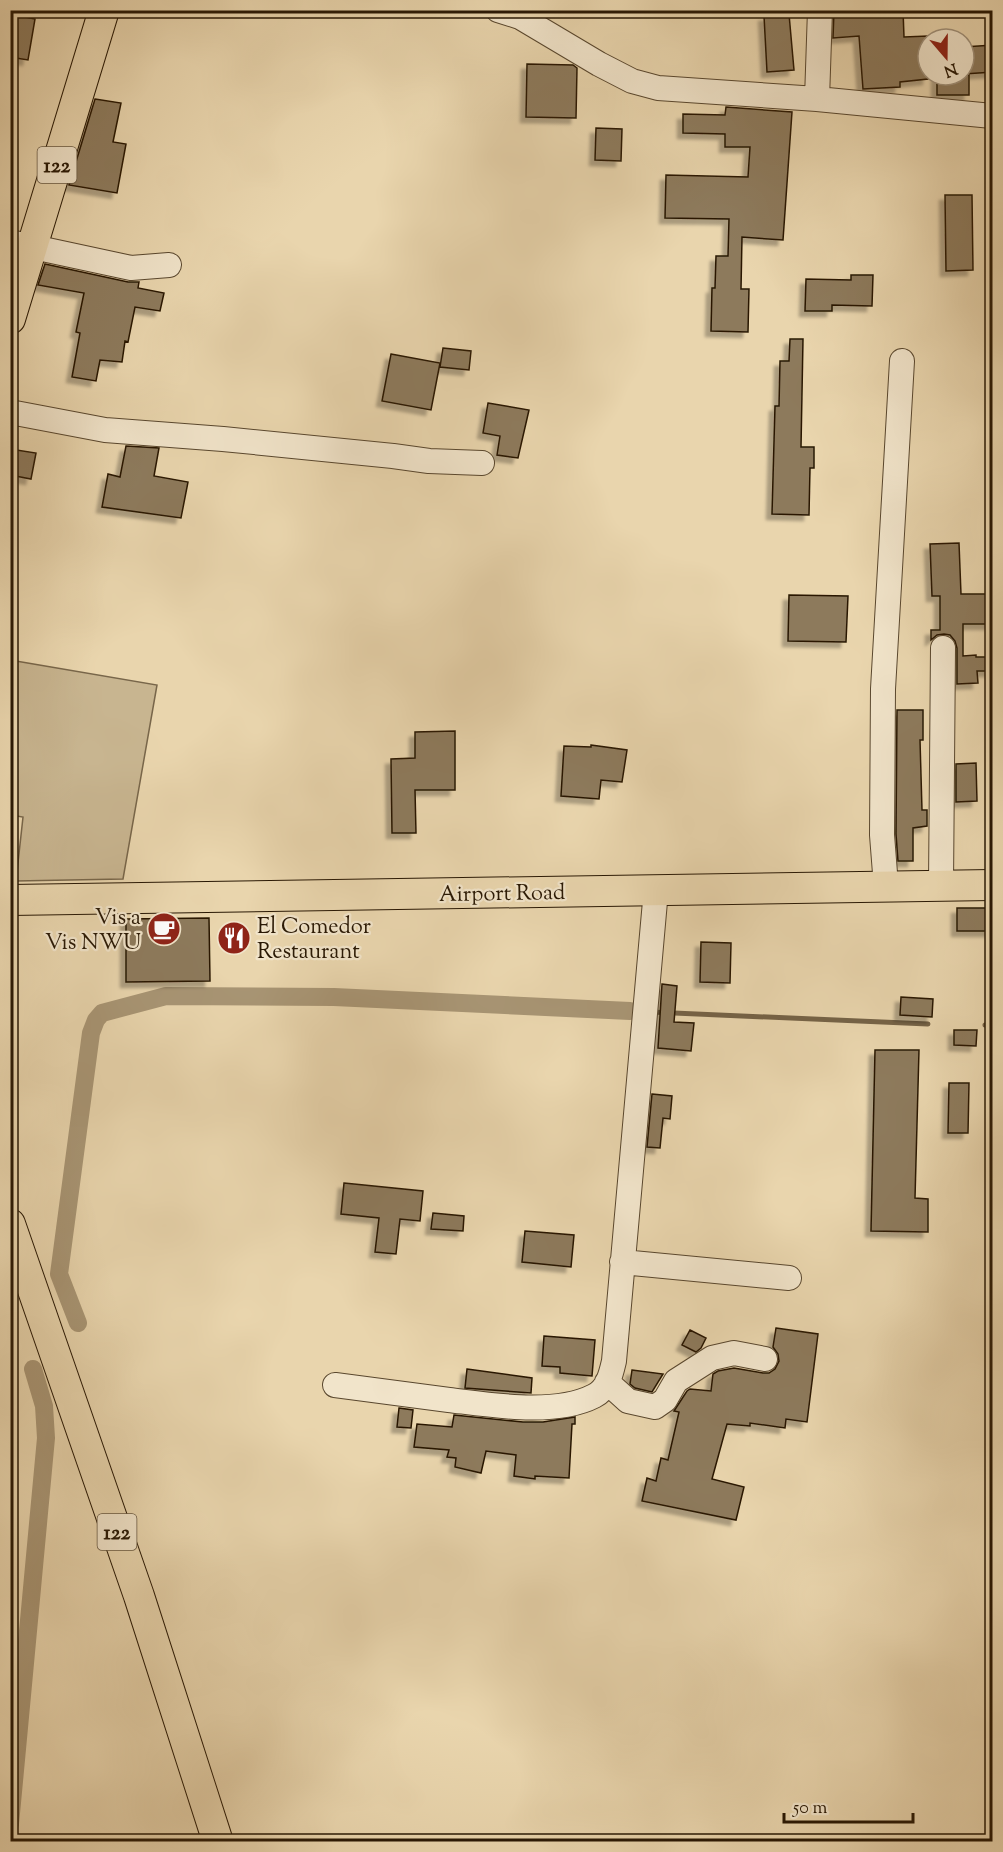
<svg xmlns="http://www.w3.org/2000/svg" width="1003" height="1852" viewBox="0 0 1003 1852" font-family="'Sorts Mill Goudy',serif">
<style>
.green{fill:#c8b590;stroke:#78664a;stroke-width:1.5}
.lines{fill:none;stroke-linecap:round;stroke-linejoin:round}
.stream{stroke:#756347;stroke-width:5}
.canal{stroke:#a89574;stroke-width:18}
.building{fill:#8d7a5c;stroke:#291804;stroke-width:1.5;filter:url(#shadow)}
.minor-casing{stroke:#59472e;stroke-width:26}
.major-casing{stroke:#291804;stroke-width:32}
.minor{stroke:#f1e4ca;stroke-width:24}
.major{stroke:#e9d5ad;stroke-width:30}
.labels{text-anchor:middle;stroke-width:4.5;stroke-linejoin:round;paint-order:stroke}
.shield{fill:#f1e4ca;stroke:#65553f;stroke-width:1.5}
.shield-label{font-size:21px;font-weight:bold;fill:#291804}
.street-label{font-size:22px;fill:#291804;stroke:#f1e4ca}
.poi-label{font-size:22px;fill:#291804;stroke:#f1e4ca;text-anchor:end}
</style>
<defs>
<filter id="shadow"><feDropShadow dx="-5.5" dy="5.5" stdDeviation="1.5" flood-color="#0004"/></filter>
</defs>
<rect width="100%" height="100%" fill="#e9d5ad"/>
<filter id="stains"><feTurbulence type="fractalNoise" baseFrequency=".00333" numOctaves="4"/><feColorMatrix values="0 0 0 0 .2 0 0 0 0 .09 0 0 0 0 .02 0 0 0 .5 -.17"/></filter>
<radialGradient id="worn" r=".72"><stop offset=".6" stop-color="#630" stop-opacity="0"/><stop offset="1" stop-color="#630" stop-opacity=".3"/></radialGradient>
<!-- green -->
<path class="green" d="M10,660L157,685L123,879L16,881L23,817L11,815Z"/>
<g class="lines">
<!-- stream -->
<path class="stream" d="M651,1012L928,1024
M985,1025H992"/>
<!-- canal -->
<path class="canal" d="M78,1323L59,1274L91,1033L96,1020L102,1013L166,996L334,997L630,1011
M10,1824L46,1438L44,1406L33,1369"/>
</g>
<!-- building -->
<path class="building" d="M903,10L904,37L928,36V79L900,82V87L863,89L859,36L833,38L834,11Z
M10,14L35,19L28,60L10,57Z
M789,14L794,70L767,72L764,16Z
M993,45V72L964,74V47Z
M527,64L573,65L577,68L576,118L526,117Z
M937,75H969V95H937Z
M95,99L121,103L113,142L126,144L117,193L69,185Z
M726,107L792,112L783,240L742,237L741,289H749L748,332L711,331L712,288H715L716,256H728L729,219L665,218L666,175L748,177L750,147H725V134L683,133V114L725,115Z
M596,128L622,129L621,161L595,160Z
M945,195H972L973,270L946,271Z
M45,264L128,282H139L138,288L164,293L160,311L135,307L128,342L125,341L122,362L100,360L96,381L72,377L80,333L76,332L84,293L38,285Z
M851,275H873L872,306L832,305V311H805L806,279L851,280Z
M790,339H803L801,447H814V468H810L809,515L772,514L775,406H779L780,361H789Z
M443,348L471,351L469,370L440,367Z
M391,354L440,363L431,410L382,401Z
M488,403L529,410L518,458L497,455L500,436L483,433Z
M126,446L159,448L154,476L188,482L181,518L102,507L108,474L120,477Z
M10,449L36,453L31,479L10,475Z
M959,543L961,594H993V624H963V656L976,655V657H993V671H977L978,683L957,684V648L955,641L950,635L944,634L937,635L931,640V630H940V596H932L930,544Z
M789,595L848,596L846,642L788,641Z
M897,710H923V740H920L922,810H927V826L913,828V861H898L896,834Z
M455,731V790H415L416,833H392L391,759L415,758V732Z
M591,745L627,750L622,782L601,780L599,799L561,796L564,746L591,747Z
M976,763L977,801L956,802V764Z
M957,908H993V931H957Z
M209,918L210,981L126,982V919Z
M701,942L731,943L730,983L700,982Z
M662,984L677,986L674,1022L694,1023L691,1051L658,1048Z
M901,997L933,999L932,1017L900,1015Z
M954,1030H977L976,1046L954,1045Z
M875,1050H919L915,1198L928,1199V1232L871,1231Z
M949,1083H969L968,1133H948Z
M652,1094L672,1096L670,1119L663,1118L660,1148L647,1147Z
M344,1183L423,1191L420,1221L400,1219L396,1254L375,1252L379,1218L341,1214Z
M433,1213L464,1216L463,1231L431,1229Z
M525,1231L574,1235L571,1267L522,1262Z
M776,1328L818,1334L807,1422L786,1419L785,1428L750,1423V1426L727,1424L712,1479L744,1487L736,1520L642,1501L647,1478L656,1481L661,1458L668,1460L679,1412L674,1411L687,1391L690,1389L711,1391L713,1374L718,1371L734,1368L763,1373H769L775,1369L779,1361L778,1354L773,1347Z
M690,1330L706,1338L701,1348L696,1352L682,1345Z
M544,1336L595,1340L592,1376L560,1373V1367L542,1366Z
M467,1369L532,1378L531,1393L465,1388Z
M632,1370L663,1374L652,1392L635,1388L630,1384Z
M399,1408L413,1410L411,1428L397,1427Z
M454,1415L523,1422H543L575,1417V1424H572L569,1478L535,1476V1479L514,1476L516,1455L486,1451L481,1473L455,1467L456,1458L447,1457L449,1450L414,1447L417,1424L452,1427Z"/>
<g class="lines">
<!-- minor casing -->
<g class="minor-casing">
<path id="minor" d="M498,10L520,17L599,64L632,81L658,88L817,99L992,116
M817,99L820,10
M10,242L131,268L169,265
M10,412L105,430L223,439L393,456L429,461L482,463
M941,885L943,648
M886,886L882,835L883,689L902,361
M622,1262L789,1278
M607,1382L628,1401L655,1407L665,1400L676,1381L712,1358L734,1353L765,1359
M335,1385C373,1390 411,1395 449,1400C491,1405 555,1416 594,1396C608,1389 611,1374 614,1361L656,890"/>
</g>
<!-- major casing -->
<g class="major-casing">
<path id="major" d="M10,319L104,10
M10,900L992,885
M10,1224L139,1596L218,1842"/>
</g>
<!-- minor -->
<use href="#minor" class="minor"/>
<!-- major -->
<use href="#major" class="major"/>
</g>
<!-- icons -->
<defs>
<g id="cafe-disc" transform="scale(1.725)"><circle r="9.5" fill="#8f2418" stroke="#f1e4ca"/><path d="M-5.5-4.5H6V0H3Q3 3.5 0 3.5H-2.5Q-5.5 3.5-5.5 0ZM3-3.2v2h1.7v-2ZM-6 4.5H4V6H-6Z" fill="#fff"/></g>
<g id="restaurant-disc" transform="scale(1.725)"><circle r="9.5" fill="#8f2418" stroke="#f1e4ca"/><path d="M-5-6h1v4h1v-4h1v4h1v-4h1v5L-1.5 .5V6h-2V.5L-5-1ZM5-6V6H3V1.5H1.5Q1.5-4 5-6Z" fill="#fff"/></g>
</defs>
<g fill-rule="evenodd">
<use href="#cafe-disc" x="164" y="929"/>
<use href="#restaurant-disc" x="234" y="938"/>
</g>
<g class="labels">
<!-- shield labels -->
<g class="shield">
<rect x="37.5" y="147" width="39" height="36" rx="4.5"/>
<rect x="97.5" y="1514" width="39" height="36" rx="4.5"/>
</g>
<g class="shield-label">
<text x="57" y="172">122</text>
<text x="117" y="1539">122</text>
</g>
<!-- street labels -->
<g class="street-label">
<text transform="translate(502 892) rotate(-1)" y="8">Airport Road</text>
</g>
<!-- poi labels -->
<g class="poi-label">
<text x="141" y="924">Vis a<tspan x="141" dy="25">Vis NWU</tspan></text>
<text x="257" y="933" text-anchor="start">El Comedor<tspan x="257" dy="25">Restaurant</tspan></text>
</g>
</g>
<!-- margin -->
<rect width="1003" height="1852" fill="none" stroke="#e9d5ad" stroke-width="36"/>
<rect x="12" y="12" width="979" height="1828" fill="none" stroke="#291804" stroke-width="3"/>
<rect x="18" y="18" width="967" height="1816" fill="none" stroke="#291804" stroke-width="1.5"/>
<!-- north arrow -->
<g transform="translate(946 57) rotate(160)"><circle r="28" fill="#f1e4ca" stroke="#a1927b" stroke-width="1.5"/>
<path d="M0-4.5L10 22L0 15L-10 22Z" fill="#8f2418"/>
<text y="-9" font-size="16" font-weight="bold" text-anchor="middle" fill="#291804">N</text>
</g>
<!-- scale -->
<path d="M784 1813v9h129v-9" fill="none" stroke="#291804" stroke-width="3"/>
<text x="793" y="1813" font-size="18" fill="#291804" stroke="#f1e4ca" stroke-width="4.5" paint-order="stroke">50 m</text>
<rect width="100%" height="100%" filter="url(#stains)"/>
<rect width="100%" height="100%" fill="url(#worn)"/>
</svg>
